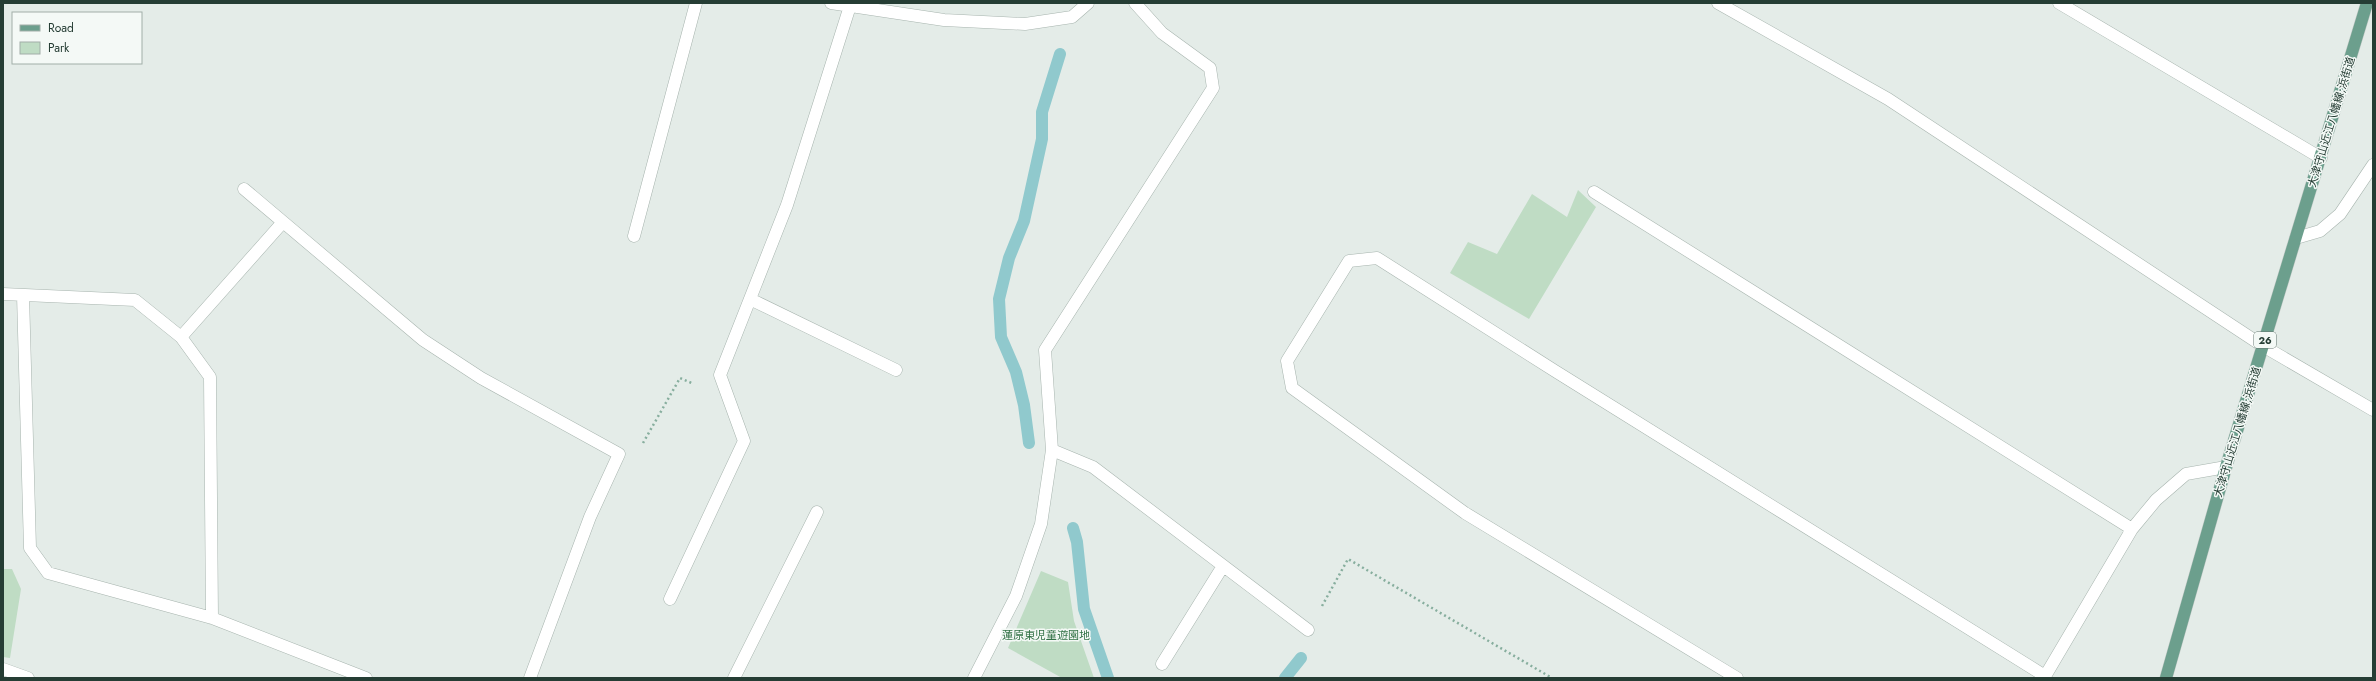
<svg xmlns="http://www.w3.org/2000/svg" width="2376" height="681" viewBox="0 0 2376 681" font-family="Jost,'Noto Sans JP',sans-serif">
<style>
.green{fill:#bfdcc4}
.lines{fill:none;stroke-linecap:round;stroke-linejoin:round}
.stream{stroke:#90c9cd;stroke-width:12}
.lane-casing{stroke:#a7b4ae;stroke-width:13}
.street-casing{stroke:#a7b4ae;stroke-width:13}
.primary-casing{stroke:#c2c9c6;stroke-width:13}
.path{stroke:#87ae9e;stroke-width:2.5;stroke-dasharray:2 3;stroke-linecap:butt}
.lane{stroke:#fff;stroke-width:12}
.street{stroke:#fff;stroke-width:12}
.primary{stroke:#6c9f8d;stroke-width:12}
.labels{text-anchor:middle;stroke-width:3;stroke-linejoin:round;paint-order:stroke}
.shield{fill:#f4f9f6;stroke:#63756e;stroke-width:1}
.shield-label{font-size:10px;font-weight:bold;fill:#253d34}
.street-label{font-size:11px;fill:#253d34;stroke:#f4f9f6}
.park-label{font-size:11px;fill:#317145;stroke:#f4f9f6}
</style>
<rect width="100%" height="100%" fill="#e4ece8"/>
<!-- green -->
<path class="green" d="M1578,190L1596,207L1529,319L1450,273L1468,242L1497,254L1532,194L1567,217Z
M3,569H12L21,589L10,658L3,657Z
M1041,571L1068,582L1074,621L1094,678H1062L1008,648Z"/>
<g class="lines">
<!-- stream -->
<path class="stream" d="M1029,443L1024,405L1016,372L1001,337L999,299L1009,258L1024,221L1042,139V112L1060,54
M1073,528L1077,542L1084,609L1108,678
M1285,678L1301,658"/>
<!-- lane casing -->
<g class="lane-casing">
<path id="lane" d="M2296,238L2320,231L2340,214L2373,165"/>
</g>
<!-- street casing -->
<g class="street-casing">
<path id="street" d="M831,3L944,20L1025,24L1072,17L1088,3
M1718,3L1888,99L2263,346L2373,410
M2059,3L2321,158
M244,189L423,340L481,378L619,454L590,517L530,678
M1594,192L2132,529
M634,236L696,3
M3,294L135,300L181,337L210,377L212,618
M23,295L30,548L48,573L212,618L366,678
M750,299L896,370
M181,337L283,222
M1052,450L1093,467L1308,630
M670,599L744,441L720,375L787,205L850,6
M1162,664L1223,566
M3,669L28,678
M734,678L817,512
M974,678L1016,596L1041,524L1052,450L1045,350L1213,88L1210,68L1162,33L1135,3
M1737,678L1465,513L1292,388L1287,361L1349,261L1377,258L1555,371L2045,676
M2044,678L2132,529L2156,500L2186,474L2226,467"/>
</g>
<!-- primary casing -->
<g class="primary-casing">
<path id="primary" d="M2166,678L2226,467L2367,3"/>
</g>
<!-- path -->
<path class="path" d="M643,443L680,378L694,384
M1322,606L1348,559L1552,678"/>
<!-- lane -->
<use href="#lane" class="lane"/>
<!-- street -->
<use href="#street" class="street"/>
<!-- primary -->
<use href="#primary" class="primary"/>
</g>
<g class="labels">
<!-- shield labels -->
<rect class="shield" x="2254" y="332" width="22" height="16" rx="3"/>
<g class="shield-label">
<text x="2265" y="344">26</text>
</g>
<!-- street labels -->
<g class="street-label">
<text transform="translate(2331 122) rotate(-73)" y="4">大津守山近江八幡線;浜街道</text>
<text transform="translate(2237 432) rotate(-73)" y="4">大津守山近江八幡線;浜街道</text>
</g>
<!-- park labels -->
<g class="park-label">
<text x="1046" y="639">蓮原東児童遊園地</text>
</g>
</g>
<!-- border -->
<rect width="2376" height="681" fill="none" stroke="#253d34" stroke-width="8"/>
<!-- legend -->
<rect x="12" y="12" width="130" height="52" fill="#f4f9f6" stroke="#a1aea8"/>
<rect x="20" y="25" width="20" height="6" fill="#6c9f8d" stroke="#a1aea8"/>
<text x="48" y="32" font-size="12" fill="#253d34">Road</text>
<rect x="20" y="42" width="20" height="12" fill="#bfdcc4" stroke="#a1aea8"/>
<text x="48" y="52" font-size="12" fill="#253d34">Park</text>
</svg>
